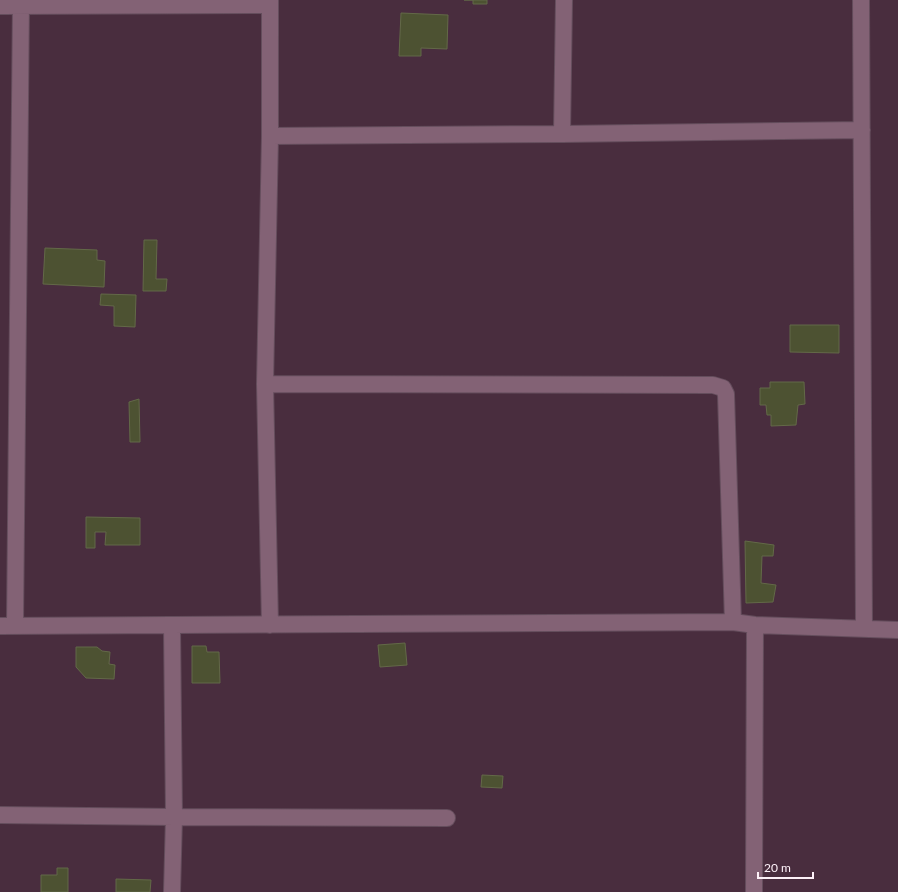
<svg xmlns="http://www.w3.org/2000/svg" width="898" height="892" viewBox="0 0 898 892" font-family="Lato,sans-serif">
<style>
.building{fill:#4d5232;stroke:#636948}
.lines{fill:none;stroke-linecap:round;stroke-linejoin:round}
.minor-casing{stroke:#644d5c;stroke-width:18}
.minor{stroke:#836275;stroke-width:16}
</style>
<rect width="100%" height="100%" fill="#492d3e"/>
<!-- building -->
<path class="building" d="M464,0H487V4H473V0Z
M401,13L448,15L447,49L421,48V56H399Z
M144,240H157L156,279H167L166,291H143Z
M45,248L97,250V260L105,261L104,287L43,284Z
M101,294L136,295L135,327L114,326V306L100,305Z
M790,325H839V353L790,352Z
M770,382H804L805,404L798,405L796,425L771,426V415H767L766,405H760V388H770Z
M139,399L140,442H130L129,402Z
M86,517L140,518V545H105L106,532H95V548H86Z
M745,541L774,545L773,556H762L761,583L776,585L773,602L746,603Z
M405,643L407,665L380,667L378,645Z
M192,646H206L207,652H219L220,683H192Z
M76,647H97L102,651L110,652L109,664L115,665L114,679L86,678L76,667Z
M482,775L503,776L502,788L481,787Z
M57,868H68V892H41V875H57Z
M116,879L151,880L150,892H116Z"/>
<g class="lines">
<!-- minor casing -->
<g class="minor-casing">
<path id="minor" d="M861,0L864,629
M0,6L270,5
M562,134L564,0
M270,136L562,134L862,130
M265,384L713,385L723,388L726,394L733,622
M270,625L265,384L270,136V0
M0,626L733,622L755,625L898,630
M15,626L21,0
M0,815L174,817L447,818
M172,892L174,817L172,626
M754,892L755,625"/>
</g>
<!-- minor -->
<use href="#minor" class="minor"/>
</g>
<!-- scale -->
<path d="M758 872v6h55v-6" fill="none" stroke="#fdf1f8" stroke-width="2"/>
<text x="764" y="872" font-size="12" fill="#fdf1f8" stroke="#492d3e" stroke-width="3" paint-order="stroke">20 m</text>
</svg>
